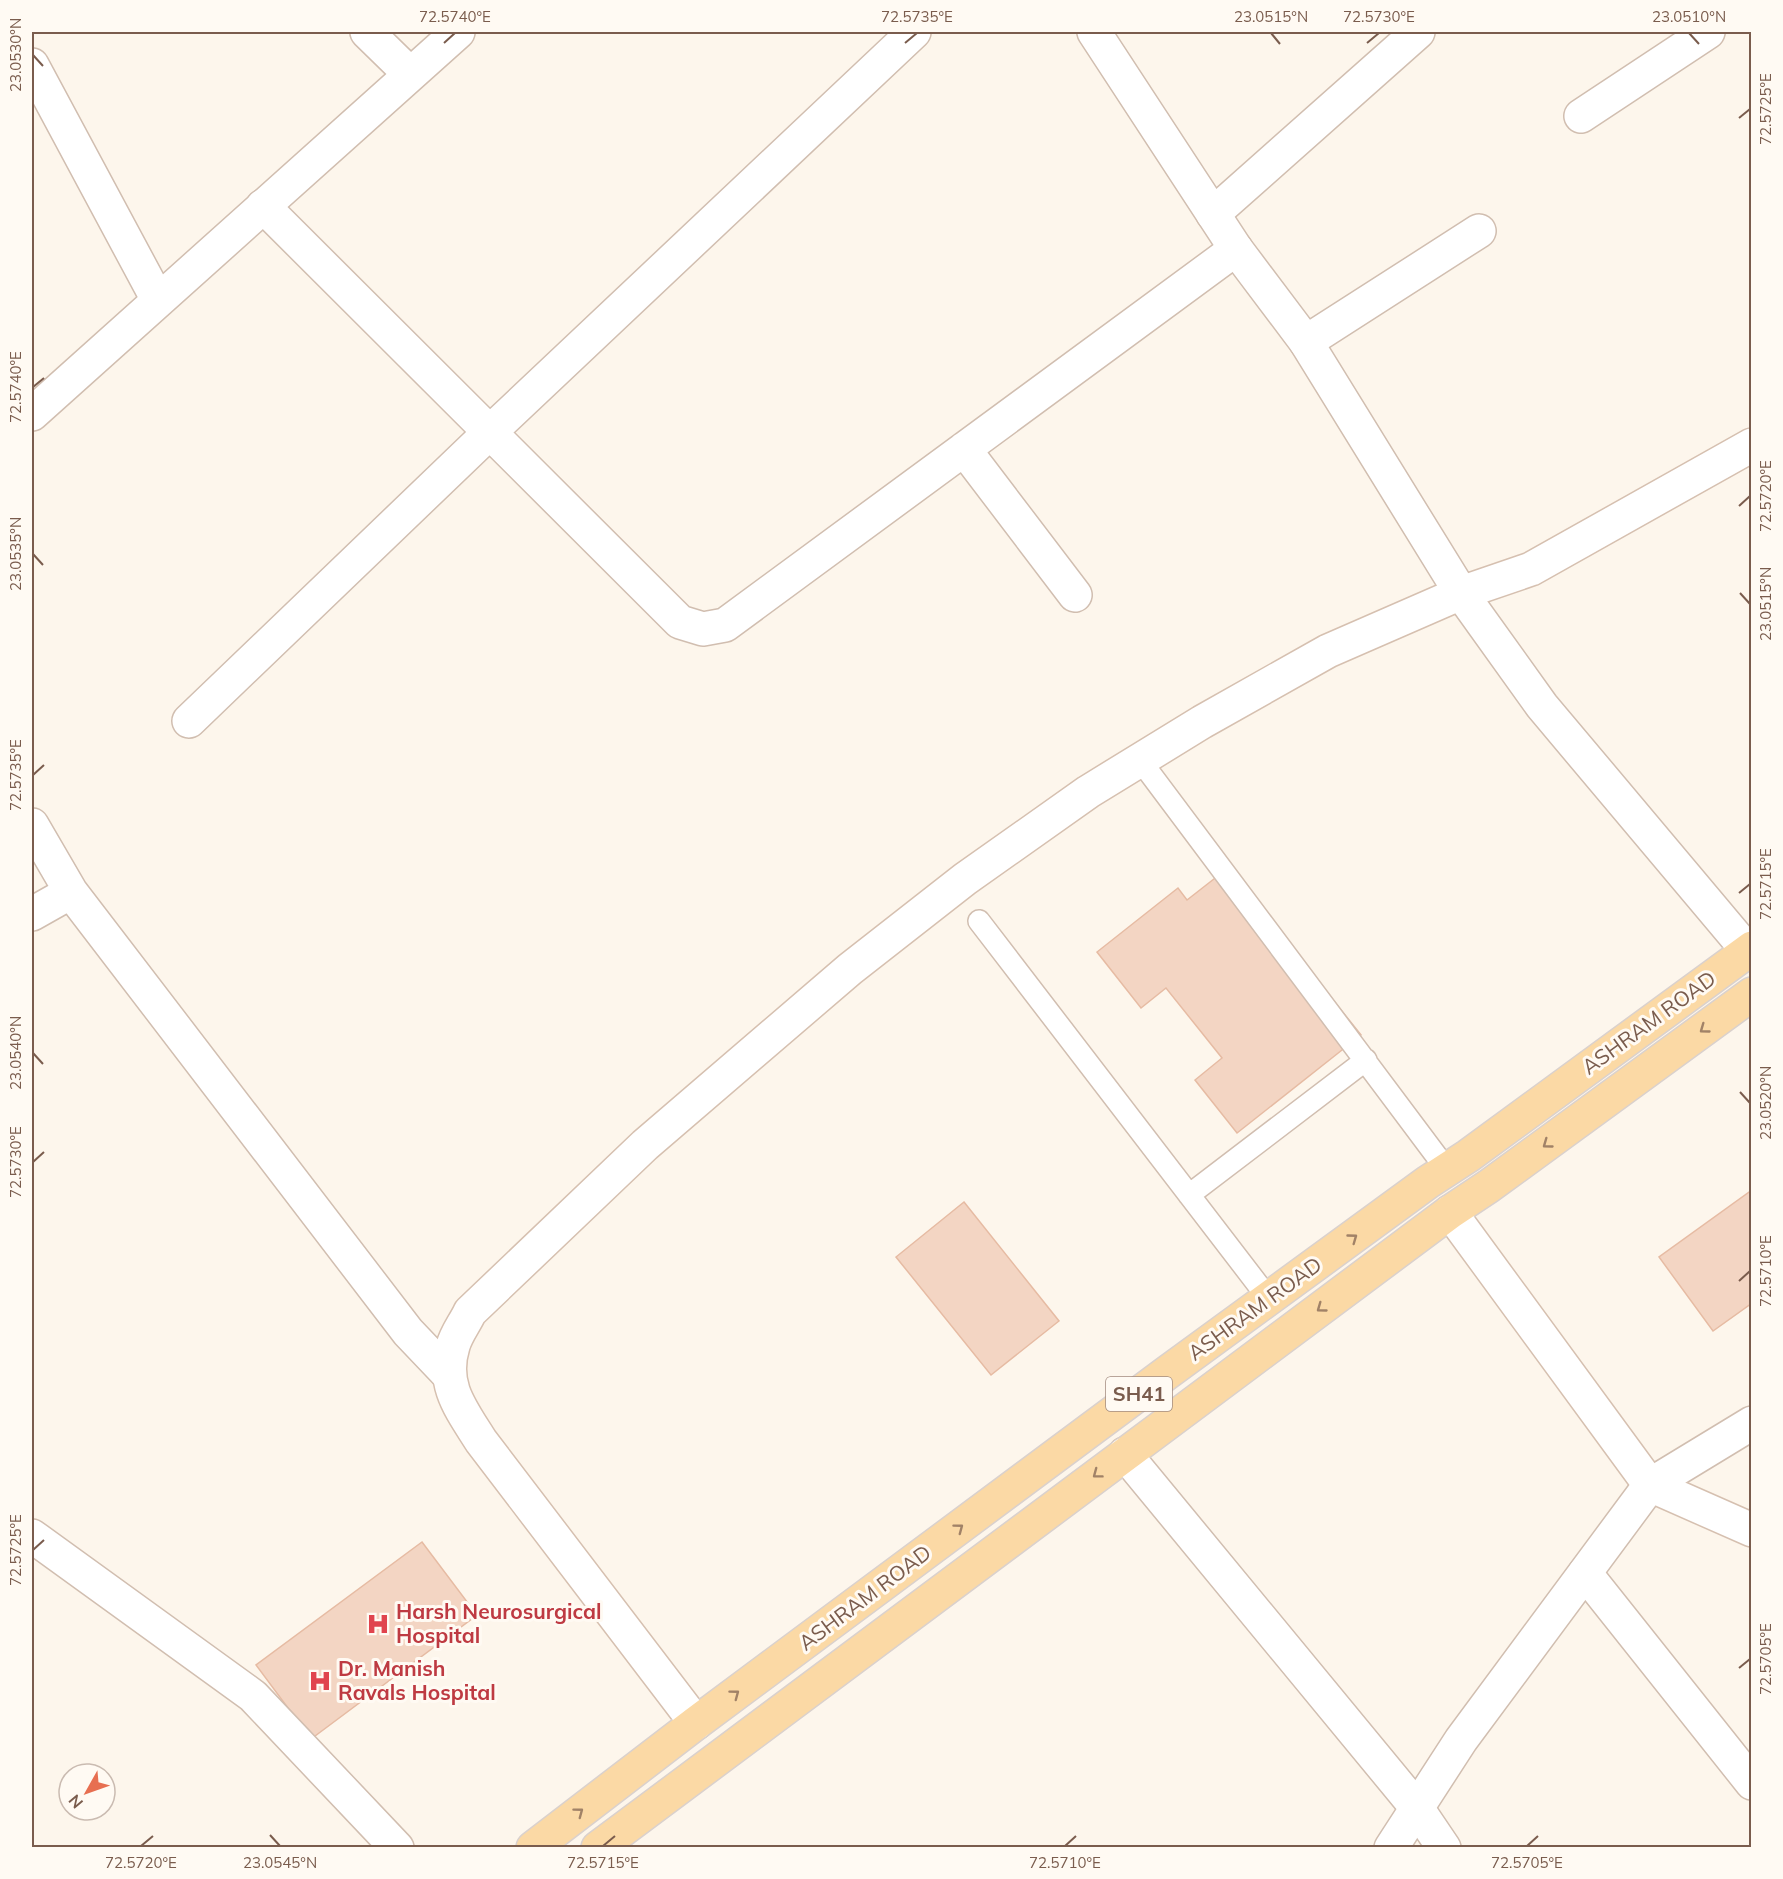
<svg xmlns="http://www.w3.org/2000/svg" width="1783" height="1879" viewBox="0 0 1783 1879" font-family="Mulish,sans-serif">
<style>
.building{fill:#f3d5c3;stroke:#e6bba3;stroke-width:1.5}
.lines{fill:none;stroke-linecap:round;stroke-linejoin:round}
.service-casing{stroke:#d1beb0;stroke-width:24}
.minor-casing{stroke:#d1beb0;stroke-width:36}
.tertiary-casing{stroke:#d1beb0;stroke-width:36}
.secondary-casing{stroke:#d6c0b0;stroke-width:36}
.primary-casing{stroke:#dad1cd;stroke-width:36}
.service{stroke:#fff;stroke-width:21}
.minor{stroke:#fff;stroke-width:33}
.tertiary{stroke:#fff;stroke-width:33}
.secondary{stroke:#fff;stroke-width:33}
.primary{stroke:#fbd9a5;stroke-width:33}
.oneway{stroke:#a18267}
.ticks{fill:none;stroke:#7a5c4d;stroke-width:2}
.labels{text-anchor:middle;stroke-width:6;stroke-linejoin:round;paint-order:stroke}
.shield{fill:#fffaf3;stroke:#a28b7f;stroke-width:1.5}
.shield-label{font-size:20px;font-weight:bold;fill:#7a5c4d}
.street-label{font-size:21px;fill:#7a5c4d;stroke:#fffaf3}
.health-label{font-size:21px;font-weight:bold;fill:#be3a42;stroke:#fffaf3;text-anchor:start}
.neatline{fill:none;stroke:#7a5c4d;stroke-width:2}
.ticks-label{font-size:15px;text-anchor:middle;fill:#7a5c4d}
</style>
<rect width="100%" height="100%" fill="#fdf6ec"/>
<!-- building -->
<path class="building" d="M1228,868L1361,1035L1237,1133L1195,1080L1222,1058L1166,988L1141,1008L1097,952L1178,888L1187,900Z
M1752,1190V1303L1713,1331L1659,1257Z
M964,1202L1059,1321L991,1375L896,1257Z
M422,1542L477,1615L311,1739L256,1665Z"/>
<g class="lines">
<!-- service casing -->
<g class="service-casing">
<path id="service" d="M1140,760L1447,1170
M979,921L1269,1299
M1189,1195L1366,1060"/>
</g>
<!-- minor casing -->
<g class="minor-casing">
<path id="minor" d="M367,32L410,74
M32,65L158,300
M1581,116L1708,32
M263,206L680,622L703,629L725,625L1236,249
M1213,214L1418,32
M1306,342L1479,231
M964,449L1075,595
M189,721L490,432L914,32
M1125,1454L1417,1808L1444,1848
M32,1536L253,1696L397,1848
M1585,1573L1752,1783"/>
</g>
<!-- tertiary casing -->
<g class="tertiary-casing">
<path id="tertiary" d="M1094,32L1236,249L1306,342L1461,593L1542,706L1748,951
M32,414L458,32
M32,825L71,892L408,1332L448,1374
M32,914L71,892
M1391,1848L1461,1740L1650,1485L1752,1423"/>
</g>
<!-- secondary casing -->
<g class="secondary-casing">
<path id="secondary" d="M1450,1212L1650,1485L1752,1530
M696,1723L481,1441C461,1409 441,1385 453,1346C456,1334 465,1323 470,1312L645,1145L850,969L965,879L1088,792L1202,722L1328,651L1461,593L1531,569L1752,445"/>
</g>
<!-- primary casing -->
<g class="primary-casing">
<path id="primary" d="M533,1848L696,1723L1168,1372L1428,1182L1468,1156L1752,948
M598,1848L1450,1212L1489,1186L1752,994"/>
</g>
<!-- service -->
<use href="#service" class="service"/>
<!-- minor -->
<use href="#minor" class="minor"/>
<!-- tertiary -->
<use href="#tertiary" class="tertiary"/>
<!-- secondary -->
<use href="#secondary" class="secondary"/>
<!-- primary -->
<use href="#primary" class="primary"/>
</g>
<!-- one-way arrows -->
<defs><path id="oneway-chevron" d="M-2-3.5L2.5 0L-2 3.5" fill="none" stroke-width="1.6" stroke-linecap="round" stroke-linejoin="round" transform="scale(1.5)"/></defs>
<g class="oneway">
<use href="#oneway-chevron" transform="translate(1704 1029) rotate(144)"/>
<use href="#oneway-chevron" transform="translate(1547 1144) rotate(144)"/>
<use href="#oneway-chevron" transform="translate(1353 1238) rotate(-36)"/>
<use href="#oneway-chevron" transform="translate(1321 1308) rotate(144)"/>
<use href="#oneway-chevron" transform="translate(1097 1474) rotate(143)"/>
<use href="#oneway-chevron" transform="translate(959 1528) rotate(-37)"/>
<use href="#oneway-chevron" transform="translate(735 1694) rotate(-37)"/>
<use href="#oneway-chevron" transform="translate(579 1812) rotate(-37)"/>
</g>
<!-- ticks -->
<path class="ticks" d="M1271,33L1280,44M1689,33L1699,44M444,43L455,33M905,43L917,33M1367,43L1379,33M33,55L43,66M1739,118L1750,109M33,387L44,378M1739,506L1750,496M33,554L43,565M1740,593L1750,604M33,775L44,765M1739,893L1750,884M33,1053L43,1064M1740,1092L1750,1103M33,1162L44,1152M1739,1281L1750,1271M33,1550L44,1540M1739,1668L1750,1659M270,1835L280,1846M141,1846L153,1836M603,1846L615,1836M1065,1846L1076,1836M1527,1846L1538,1836"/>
<!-- icons -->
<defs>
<g id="hospital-bare" transform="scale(1.8)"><path d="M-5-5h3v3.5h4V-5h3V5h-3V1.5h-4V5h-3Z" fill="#e0444e" stroke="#fffaf3" stroke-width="2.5" paint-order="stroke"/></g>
</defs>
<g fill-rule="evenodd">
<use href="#hospital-bare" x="378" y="1624"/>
<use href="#hospital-bare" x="320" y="1681"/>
</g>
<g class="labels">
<!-- shield labels -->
<rect class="shield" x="1106" y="1377" width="66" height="34" rx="4.5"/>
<g class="shield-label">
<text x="1139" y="1401">SH41</text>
</g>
<!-- street labels -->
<g class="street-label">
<text transform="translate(1649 1023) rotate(-36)" y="7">ASHRAM ROAD</text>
<text transform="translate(1255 1309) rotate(-36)" y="7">ASHRAM ROAD</text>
<text transform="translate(865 1598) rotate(-37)" y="7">ASHRAM ROAD</text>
</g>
<!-- health labels -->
<g class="health-label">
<text x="396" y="1619">Harsh Neurosurgical<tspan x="396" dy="24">Hospital</tspan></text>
<text x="338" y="1676">Dr. Manish<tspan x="338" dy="24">Ravals Hospital</tspan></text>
</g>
</g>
<!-- border -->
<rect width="1783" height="1879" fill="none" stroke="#fffaf3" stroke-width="66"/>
<!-- north arrow -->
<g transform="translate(87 1792) rotate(230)"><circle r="28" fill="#fffaf3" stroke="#cabbb1" stroke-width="1.5"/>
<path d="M0-4.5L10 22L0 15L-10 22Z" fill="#e76f51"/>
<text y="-9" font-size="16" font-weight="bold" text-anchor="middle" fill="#7a5c4d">N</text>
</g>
<rect x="33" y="33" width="1717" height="1813" class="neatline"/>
<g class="ticks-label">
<text x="455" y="22">72.5740°E</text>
<text x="917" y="22">72.5735°E</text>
<text x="1271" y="22">23.0515°N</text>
<text x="1379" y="22">72.5730°E</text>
<text x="1689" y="22">23.0510°N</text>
<text transform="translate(16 55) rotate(-90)" y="5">23.0530°N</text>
<text transform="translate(1766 109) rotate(-90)" y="5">72.5725°E</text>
<text transform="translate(16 387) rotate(-90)" y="5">72.5740°E</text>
<text transform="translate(1766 496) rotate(-90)" y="5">72.5720°E</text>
<text transform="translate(16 554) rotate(-90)" y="5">23.0535°N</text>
<text transform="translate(1766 604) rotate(-90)" y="5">23.0515°N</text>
<text transform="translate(16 775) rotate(-90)" y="5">72.5735°E</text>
<text transform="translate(1766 884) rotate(-90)" y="5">72.5715°E</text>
<text transform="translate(16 1053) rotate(-90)" y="5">23.0540°N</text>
<text transform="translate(1766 1103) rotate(-90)" y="5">23.0520°N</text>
<text transform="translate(16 1162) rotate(-90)" y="5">72.5730°E</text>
<text transform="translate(1766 1271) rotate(-90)" y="5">72.5710°E</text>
<text transform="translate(16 1550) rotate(-90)" y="5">72.5725°E</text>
<text transform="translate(1766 1659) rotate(-90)" y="5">72.5705°E</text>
<text x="141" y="1868">72.5720°E</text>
<text x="280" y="1868">23.0545°N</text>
<text x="603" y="1868">72.5715°E</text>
<text x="1065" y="1868">72.5710°E</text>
<text x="1527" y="1868">72.5705°E</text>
</g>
</svg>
